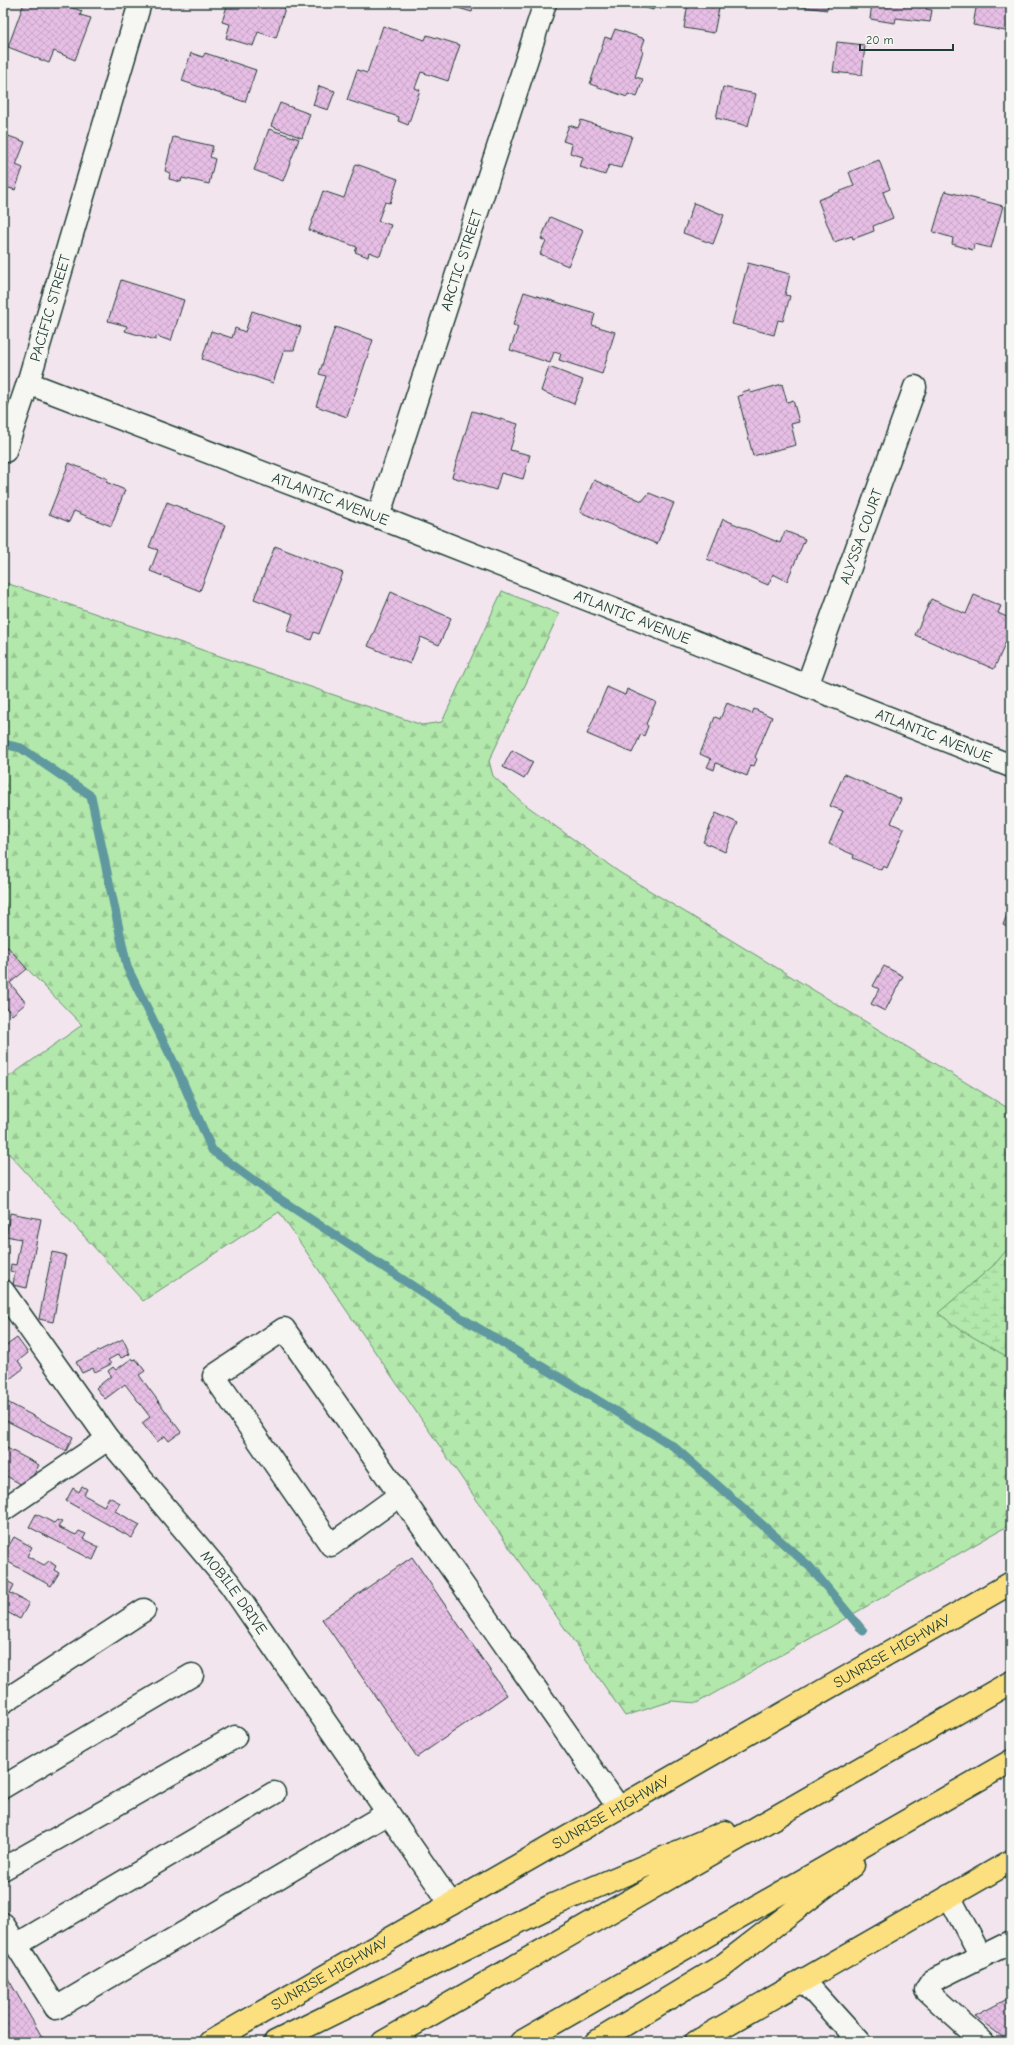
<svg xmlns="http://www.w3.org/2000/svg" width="1014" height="2045" viewBox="0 0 1014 2045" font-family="'Comic Neue',sans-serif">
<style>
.forest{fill:url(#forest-firs);stroke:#689270}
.wetland{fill:url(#wetland-marsh);stroke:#689270}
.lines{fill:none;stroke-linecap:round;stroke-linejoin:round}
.stream{stroke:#5f999f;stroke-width:9}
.building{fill:url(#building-cross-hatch);stroke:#1f3d34}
.minor-casing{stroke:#1f3d34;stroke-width:25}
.major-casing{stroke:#1f3d34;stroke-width:25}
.highway-casing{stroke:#1f3d34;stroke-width:25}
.minor{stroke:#f6f6f2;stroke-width:22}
.major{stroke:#fce080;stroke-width:22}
.highway{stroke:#fce080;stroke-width:22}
.labels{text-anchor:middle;stroke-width:3;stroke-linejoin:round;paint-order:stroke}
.street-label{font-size:15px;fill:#1f3d34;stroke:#f6f6f2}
</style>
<defs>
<pattern id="forest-firs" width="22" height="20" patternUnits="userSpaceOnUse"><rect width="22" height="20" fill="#b2e8ab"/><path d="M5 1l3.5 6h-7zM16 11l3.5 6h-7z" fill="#99c894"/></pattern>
<pattern id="wetland-marsh" width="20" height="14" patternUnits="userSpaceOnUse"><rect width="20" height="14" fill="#b2e8ab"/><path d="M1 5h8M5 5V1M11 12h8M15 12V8" fill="none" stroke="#99c894"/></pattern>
<pattern id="building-cross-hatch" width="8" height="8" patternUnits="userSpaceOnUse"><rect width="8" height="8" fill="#e7bee5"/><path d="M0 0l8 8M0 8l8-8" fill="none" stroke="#c6a4c5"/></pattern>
</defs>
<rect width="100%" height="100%" fill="#f2e5ee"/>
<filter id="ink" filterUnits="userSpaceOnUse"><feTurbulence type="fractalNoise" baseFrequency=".025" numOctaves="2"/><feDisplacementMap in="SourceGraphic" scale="8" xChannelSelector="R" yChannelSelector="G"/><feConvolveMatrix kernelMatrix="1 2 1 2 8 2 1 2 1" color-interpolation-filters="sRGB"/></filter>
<g filter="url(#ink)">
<!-- forest -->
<path class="forest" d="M3,582L422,725L442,722L502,591L559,614L489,761L493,776L523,803L619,872L1011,1110V1524L697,1703L672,1701L625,1716L279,1212L143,1301L3,1147V1081L82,1025L3,944Z"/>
<!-- wetland -->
<path class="wetland" d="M1011,1245V1359L961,1330L938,1313L994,1265Z"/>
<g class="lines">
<!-- stream -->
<path class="stream" d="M3,744L21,748L91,796L127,967L178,1071L212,1150L275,1196L460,1317L673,1446L810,1567L863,1631"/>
</g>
<!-- building -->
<path class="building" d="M24,3H59L82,11L80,15L91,18L75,60L54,51L49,63L8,47Z
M228,3H280L279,6L285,8L276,38L258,32L253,46L226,38L230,24L222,22Z
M441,3H475L472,12Z
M631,3H655L653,10Z
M688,3H720L714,33L684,28Z
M799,3H828L827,10L798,6Z
M872,3H927L926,9L932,10L930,22L896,18L895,23L870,19Z
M977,3H1011V32L973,25Z
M383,26L425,40L427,35L460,45L448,81L421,72L415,88L420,90L408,125L398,121L399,117L347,100L357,70L367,73Z
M615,29L645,39L641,50L643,51L635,77L643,79L637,97L628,94L627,97L590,84L605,37L611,39Z
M837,42L865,45L862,75L833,72Z
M191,53L203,57L205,53L256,70L245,102L182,81Z
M319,86L335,91L328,110L313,105Z
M723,87L756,94L748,126L716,118Z
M280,103L310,114L302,138L271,126Z
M581,120L632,136L621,168L609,165L605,175L580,167L583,157L570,153L572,144L563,141L569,125L578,128Z
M269,129L299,139L283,181L254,170Z
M3,134L25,142L16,165L23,168L15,190L3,186Z
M173,137L213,146L210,157L215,159L209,184L182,178L181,182L169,179L170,173L165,171Z
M879,160L890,189L883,192L893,218L873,226L874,231L853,239L852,236L834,242L818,200L854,186L849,172Z
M356,164L398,179L390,203L385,202L378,221L391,225L380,256L369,252L368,257L355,252L357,247L309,230L323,191L344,198Z
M945,191L1003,206L991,248L974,244L973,250L952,244L953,238L933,232Z
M694,203L724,215L713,244L683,233Z
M550,217L583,231L568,266L540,254L546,241L541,239Z
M748,263L790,274L785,295L790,296L783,321L778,320L774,335L732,324Z
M121,280L184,300L171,341L156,336V340L125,331L127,326L108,321Z
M524,292L595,314L592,325L615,332L602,374L559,360L561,354L554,352L550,363L510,350L518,327L513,325Z
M252,311L301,327L294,350H284L273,383L202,359L211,331L232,338L235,328L245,332Z
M335,327L373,340L347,417L316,406L326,376L319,374Z
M549,367L583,380L574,404L541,391Z
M782,384L787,402L793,400L799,422L791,424L796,445L753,456L738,396L743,395L742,392L749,390L751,393Z
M472,411L518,424L510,450L530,455L523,479L501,473L496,490L452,477Z
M69,463L108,479L106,482L125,490L111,526L74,511L69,522L49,514Z
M1011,470V485L1007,484Z
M594,480L642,501L649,493L674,503L657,544L580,512Z
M167,502L225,525L200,591L150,571L158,550L149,547Z
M723,519L780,543L785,531L805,539L787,581L773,574L768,585L707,559Z
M275,546L343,573L319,634L314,632L311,640L287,631L293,614L254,599Z
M391,592L451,618L439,645L421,637L410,664L368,646Z
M974,595L1001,606L998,613L1011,619V631L994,669L915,635L931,599L966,614Z
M607,687L625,695L627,689L656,702L646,724L648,726L644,736L641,734L632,753L587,734Z
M727,703L752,714L754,709L772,717L755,757L757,759L754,766L751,765L747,776L716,763L714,770L707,767L711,759L700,754L715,717L720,719Z
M512,750L533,762L524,779L503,767Z
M844,774L901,799L891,823L904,829L887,868L883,866L881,870L853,858L854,855L829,844L843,811L830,806Z
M716,813L738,823L725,852L703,842Z
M1011,905V929L1003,925Z
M8,947L27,969L10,983L26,1003L12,1015L3,1004V952Z
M884,966L903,976L885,1011L871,1004L879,989L873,986Z
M10,1213L41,1219L27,1288L13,1285L15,1272L10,1271L11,1264L16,1265L21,1239L6,1236Z
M52,1252L66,1255L53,1322L39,1319Z
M17,1338L28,1353L18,1361L24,1368L3,1384V1348Z
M123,1339L130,1354L121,1358L119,1354L108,1360L111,1364L95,1372L93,1368L82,1373L76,1362Z
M132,1358L133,1360L136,1359L145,1371L139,1375L181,1432L169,1441L165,1436L157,1442L142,1423L150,1417L125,1384L105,1399L96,1388L111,1376L108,1371L113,1367L116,1370Z
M7,1402L73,1437L66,1451L3,1419V1409Z
M3,1446L39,1465L32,1478L29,1477L24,1486L3,1474Z
M82,1486L87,1489L84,1495L104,1506L109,1497L120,1503L115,1511L140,1525L132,1538L66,1501L73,1488L79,1492Z
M36,1514L54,1523L57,1520L62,1522L58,1527L76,1535L79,1531L86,1534L83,1539L99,1547L93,1560L29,1527Z
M14,1537L32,1547L27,1556L44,1565L49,1561L56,1566L54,1570L59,1573L51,1586L3,1559V1544L8,1547Z
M412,1557L507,1695L417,1757L322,1619Z
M3,1579L14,1585L10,1593L29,1603L20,1619L3,1610Z
M3,1970L45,2042H3Z
M1011,1997V2042H1009L975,2016Z"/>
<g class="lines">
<!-- minor casing -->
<g class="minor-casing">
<g id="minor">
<path id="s1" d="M28,383L378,517L1011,766"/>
<path id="s2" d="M5,451L28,383L140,3"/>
<path id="s3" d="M378,517L545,3"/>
<path id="s4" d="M807,686L915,387"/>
<path id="s5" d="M3,1291L108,1439L230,1584L451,1904"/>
<path d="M400,1495L331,1545L214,1376L284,1329L619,1808"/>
<path d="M3,1510L108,1439"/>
<path d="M3,1702L144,1610"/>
<path d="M3,1787L192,1675"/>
<path d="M3,1869L235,1737"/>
<path d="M949,1896L981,1957"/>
<path d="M3,1924L56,2008L388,1813"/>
<path d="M16,1945L274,1793"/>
<path d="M803,1980L859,2042"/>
<path d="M983,2042L926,1990L932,1981L1011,1942"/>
</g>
</g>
<!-- major casing -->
<g class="major-casing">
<g id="major">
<path id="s6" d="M210,2042L1011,1583"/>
<path d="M696,2042L1011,1861"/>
</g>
</g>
<!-- highway casing -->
<g class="highway-casing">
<path id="highway" d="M275,2042L553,1905L725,1832
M383,2042L1011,1682
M521,2042L1011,1761
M596,2042L722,1966L853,1865"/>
</g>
<!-- minor -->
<use href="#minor" class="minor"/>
<!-- major -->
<use href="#major" class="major"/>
<!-- highway -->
<use href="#highway" class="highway"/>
</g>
</g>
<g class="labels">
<!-- street labels -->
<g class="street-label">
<text dy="5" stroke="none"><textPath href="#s3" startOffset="270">ARCTIC STREET</textPath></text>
<text dy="5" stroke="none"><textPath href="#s2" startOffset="150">PACIFIC STREET</textPath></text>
<text dy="5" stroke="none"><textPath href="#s1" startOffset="324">ATLANTIC AVENUE</textPath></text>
<text dy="5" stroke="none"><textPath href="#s4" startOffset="159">ALYSSA COURT</textPath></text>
<text dy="5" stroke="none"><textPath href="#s1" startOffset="648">ATLANTIC AVENUE</textPath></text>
<text dy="5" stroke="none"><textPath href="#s1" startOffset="972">ATLANTIC AVENUE</textPath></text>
<text dy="5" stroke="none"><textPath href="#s5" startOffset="380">MOBILE DRIVE</textPath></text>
<text dy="5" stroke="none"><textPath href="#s6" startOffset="786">SUNRISE HIGHWAY</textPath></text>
<text dy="5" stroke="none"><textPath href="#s6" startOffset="462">SUNRISE HIGHWAY</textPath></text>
<text dy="5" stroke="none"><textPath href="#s6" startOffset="138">SUNRISE HIGHWAY</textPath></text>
</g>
</g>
<!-- margin -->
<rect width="1014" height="2045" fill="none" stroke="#f6f6f2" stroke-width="16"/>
<rect x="8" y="8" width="998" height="2029" fill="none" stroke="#1f3d34" stroke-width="1.5" filter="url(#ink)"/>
<!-- scale -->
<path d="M860 44v6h93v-6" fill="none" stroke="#1f3d34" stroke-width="2"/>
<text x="866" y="44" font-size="12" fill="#1f3d34" stroke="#f6f6f2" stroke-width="3" paint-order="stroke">20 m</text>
</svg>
